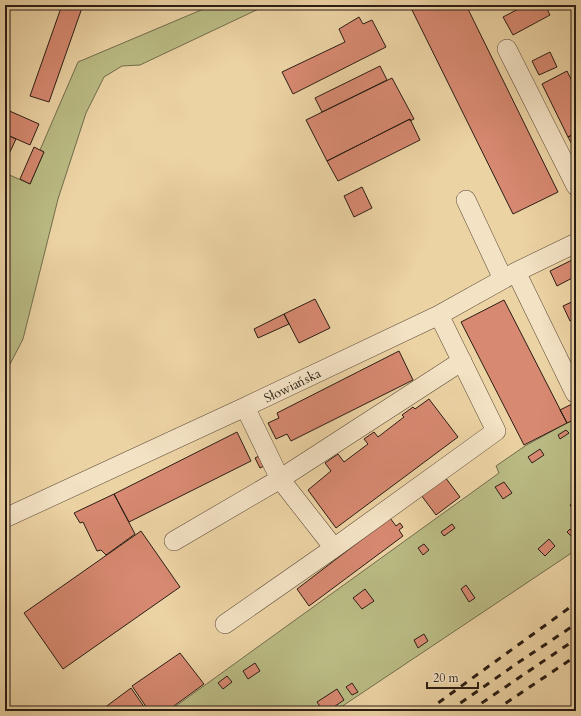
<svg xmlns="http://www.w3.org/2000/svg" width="581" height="716" viewBox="0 0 581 716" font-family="Cardo,serif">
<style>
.green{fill:#babb84;stroke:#726c4c}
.building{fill:#d78971;stroke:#2b1d14}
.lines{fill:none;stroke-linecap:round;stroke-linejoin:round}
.minor-casing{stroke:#5b4a38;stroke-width:20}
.minor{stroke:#f3e2c4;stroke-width:19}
.rail{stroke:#2b1d14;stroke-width:3;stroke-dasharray:7 7;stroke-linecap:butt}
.labels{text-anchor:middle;stroke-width:3;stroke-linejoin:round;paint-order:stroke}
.street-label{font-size:13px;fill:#2b1d14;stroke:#f3e2c4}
</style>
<rect width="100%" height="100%" fill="#ecd3a4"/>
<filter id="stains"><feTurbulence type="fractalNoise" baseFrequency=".005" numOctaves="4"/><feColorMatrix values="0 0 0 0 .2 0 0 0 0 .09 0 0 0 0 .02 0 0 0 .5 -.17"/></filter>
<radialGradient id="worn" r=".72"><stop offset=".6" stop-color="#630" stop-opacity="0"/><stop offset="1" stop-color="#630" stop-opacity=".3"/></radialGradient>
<!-- green -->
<path class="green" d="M213,5H267L140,65L122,66L104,77L86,113L58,199L23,339L8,368L5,366V173L30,184L44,152L40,150L78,62Z
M576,418V550L335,711H169L499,473L496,466L525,446Z"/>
<!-- building -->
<path class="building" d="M62,5H83L49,102L30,96Z
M418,5H466L558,192L513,214L411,8Z
M526,5H545L550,15L513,35L503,17Z
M359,17L363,24L372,20L386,47L293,94L282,72L345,42L339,29Z
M550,52L557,67L539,75L532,61Z
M380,66L387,80L322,112L315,98Z
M567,71L576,89V133L568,137L542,84Z
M392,78L414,119L410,121V119L327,161L306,120Z
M5,109L39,124L30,145L5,134Z
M410,119L420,140L338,181L327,161Z
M576,133V152L568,137Z
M5,134L9,136L5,144Z
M9,136L16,139L9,154L5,152V144Z
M34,147L44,152L30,184L20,179Z
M362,187L372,208L354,217L344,196Z
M576,258V276L557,286L550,271Z
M315,299L330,328L299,343L284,314Z
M504,300L567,423L524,445L461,322Z
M576,300V318L570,321L563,306Z
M284,314L289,324L258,338L254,329Z
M399,351L413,380L291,441L287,434L276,439L268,423L279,418L277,413Z
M429,399L458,437L336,528L308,490L331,471L325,463L338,454L344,462L368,444L364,439L374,432L378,437L404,417L402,415L413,407L415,409Z
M576,402V419L567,423L560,410Z
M576,425V434H575L571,427Z
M566,430L569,433L560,439L558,435Z
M237,432L251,461L129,522L114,494Z
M540,449L544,455L532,463L528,457Z
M261,455L266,465L260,468L255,458Z
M445,477L460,497L436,515L421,495Z
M504,482L512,493L503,499L495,487Z
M114,494L135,534L106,555L101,550L97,551L83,522L80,523L74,513Z
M576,500V513L570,505Z
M390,518L396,526L400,523L403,527L399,530L403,536L309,606L297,589Z
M452,524L455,528L444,536L441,532Z
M570,529L576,535L574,539L567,532Z
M141,531L180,587L63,669L24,613Z
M549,539L555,546L545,556L538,549Z
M424,544L429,550L423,555L418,548Z
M466,585L475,598L469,602L461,589Z
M365,589L374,601L362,609L353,598Z
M424,634L428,641L418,648L414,640Z
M180,653L204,684L167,711H149L132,686Z
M255,663L260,671L248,679L243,671Z
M227,676L232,682L223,689L218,683Z
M352,683L358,692L352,695L346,687Z
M131,688L147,711H100Z
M337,689L344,700L328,711H323L317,702Z"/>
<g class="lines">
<!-- minor casing -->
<g class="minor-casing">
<path id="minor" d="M507,49L576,186
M466,200L503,279
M516,272L575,393
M245,407L280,479L462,361
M5,518L245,407L439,315L516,272L576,243
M174,541L280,479L334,548
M225,624L334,548L496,431L439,315"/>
</g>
<!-- minor -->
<use href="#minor" class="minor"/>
<!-- rail -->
<path class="rail" d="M427,711L576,603
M449,711L519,662L576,624
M470,711L576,639
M494,711L576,656"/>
</g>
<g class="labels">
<!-- street labels -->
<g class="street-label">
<text transform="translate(292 385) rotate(-26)" y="5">Słowiańska</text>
</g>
</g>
<!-- margin -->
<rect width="581" height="716" fill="none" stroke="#ecd3a4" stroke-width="20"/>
<rect x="6" y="6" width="569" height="704" fill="none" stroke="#2b1d14" stroke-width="2"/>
<rect x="10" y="10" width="561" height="696" fill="none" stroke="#2b1d14"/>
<!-- scale -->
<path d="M427 682v6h51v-6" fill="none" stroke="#2b1d14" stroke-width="2"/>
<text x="433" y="682" font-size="12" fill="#2b1d14" stroke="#f3e2c4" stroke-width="3" paint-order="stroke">20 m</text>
<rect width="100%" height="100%" filter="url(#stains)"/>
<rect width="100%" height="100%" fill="url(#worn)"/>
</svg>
